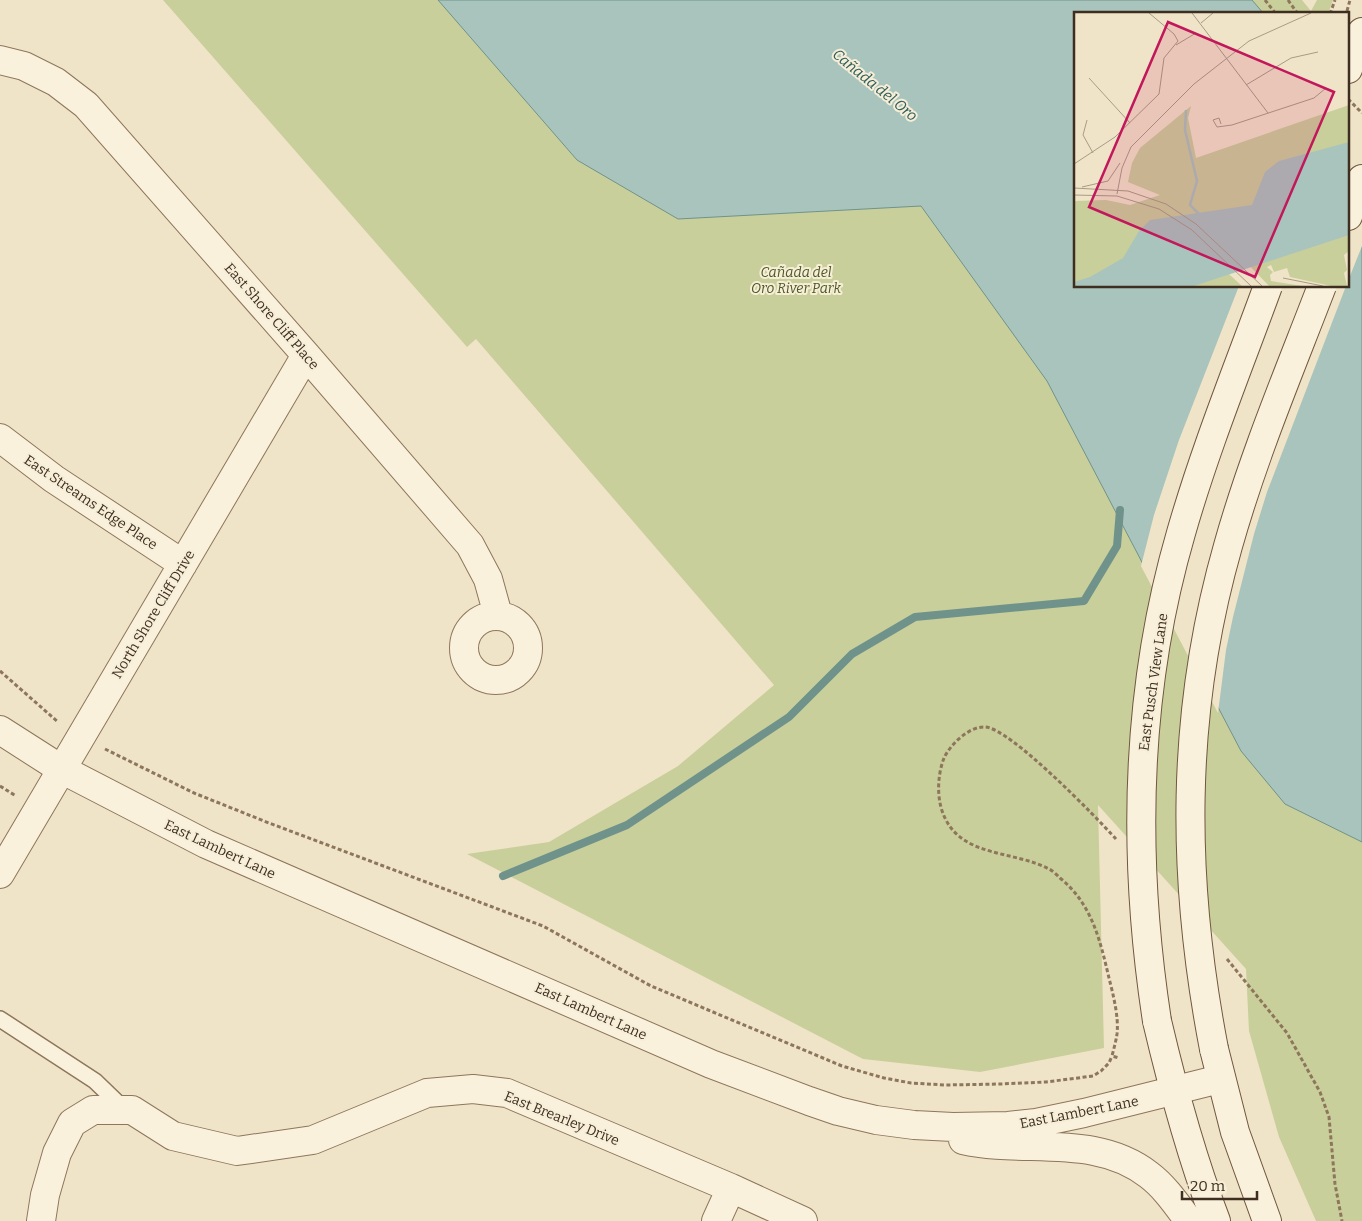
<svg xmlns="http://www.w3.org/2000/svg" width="1362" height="1221" viewBox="0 0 1362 1221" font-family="Bitter,serif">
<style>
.green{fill:#c9cf9b}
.water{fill:#a9c4bc;stroke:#6f938a}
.pier{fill:#f0e4c8}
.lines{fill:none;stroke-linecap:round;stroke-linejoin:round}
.stream{stroke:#6f938a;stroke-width:8}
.service-casing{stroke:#8d765c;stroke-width:18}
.minor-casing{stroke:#8d765c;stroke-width:30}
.tertiary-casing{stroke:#8d765c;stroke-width:30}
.secondary-casing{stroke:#6f573f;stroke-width:30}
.path{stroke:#8d765c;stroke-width:3;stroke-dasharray:4 2.5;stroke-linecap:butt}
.service{stroke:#faf1dc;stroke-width:15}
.minor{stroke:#faf1dc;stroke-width:28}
.tertiary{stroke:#faf1dc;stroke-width:28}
.secondary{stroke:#faf1dc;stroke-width:28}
.secondary-bridge-casing{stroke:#6f573f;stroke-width:30;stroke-linecap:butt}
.secondary-bridge{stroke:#faf1dc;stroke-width:28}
.labels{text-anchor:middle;stroke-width:4;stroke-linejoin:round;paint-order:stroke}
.park-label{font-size:14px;font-style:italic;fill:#4d5a26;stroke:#f7eed8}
.street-label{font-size:14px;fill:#3d2e20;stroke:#f7eed8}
.water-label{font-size:15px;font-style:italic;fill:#2f5d5a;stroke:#f7eed8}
.inset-river{fill:none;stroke:#a9c4bc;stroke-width:2.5}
.inset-road{fill:none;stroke:#a89b85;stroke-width:1}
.view{fill:#c2185b;fill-opacity:0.15;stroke:#c2185b;stroke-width:2.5}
.inset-edge{fill:none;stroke:#3d2e20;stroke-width:2.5}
</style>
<rect width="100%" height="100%" fill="#f0e4c8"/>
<!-- green -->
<path class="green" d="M163,0H1302L1311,11L1317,0H1333L1328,14H1076V286L1362,310V1221H1316L1279,1137L1249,1031L1246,969L1098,805L1104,1048L980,1072L863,1059L467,854L549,842L678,766L774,685L476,339L467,347Z"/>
<!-- water -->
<path class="water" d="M438,0H1252L1264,14H1076V286H1348V109L1362,124V842L1285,804L1241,751L1047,381L921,206L678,219L577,160Z"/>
<!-- pier -->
<path class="pier" d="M1348,106L1362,121V246L1348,281Z
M1239,286H1346L1267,492L1254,534L1233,617L1226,650L1218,713L1141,566L1154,515L1179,440Z"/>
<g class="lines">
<!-- stream -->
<path class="stream" d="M503,876L627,825L789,717L852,654L915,617L1084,601L1117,546L1120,510"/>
<!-- service casing -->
<g class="service-casing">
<path id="service" d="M0,1019L95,1081L124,1109"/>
</g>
<!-- minor casing -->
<g class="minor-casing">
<path id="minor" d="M0,60L24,66L56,82L86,105L306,355L470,545L488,579L498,615
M0,438L54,479L183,564
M464 648a32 32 0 1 1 64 0a32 32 0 1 1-64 0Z
M0,874L306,355
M41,1221L45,1195L57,1153L72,1123L93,1110H132L173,1136L237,1151L313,1140L427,1093L473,1089L507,1093L731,1188L803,1221
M716,1221L731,1188"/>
</g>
<!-- tertiary casing -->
<g class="tertiary-casing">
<path id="tertiary" d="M0,730L61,769L206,844L711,1064L809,1101L838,1111L876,1120L914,1125L953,1127L1008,1126L1036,1123L1084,1113L1220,1079
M963,1140C1025,1154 1095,1133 1149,1175C1165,1187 1177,1205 1189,1221"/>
</g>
<!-- secondary casing -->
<g class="secondary-casing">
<path id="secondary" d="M1348,69L1362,32
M1348,216L1362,179
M1157,1021C1173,1089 1191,1156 1216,1221
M1214,1049L1235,1132L1267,1221"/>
</g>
<!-- path -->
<path class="path" d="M1265,0L1276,14
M1288,0L1298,14
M1347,11L1350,0
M1330,14L1335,0
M1348,99L1362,113
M0,671L58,722
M105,749L194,793L269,823L543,926L651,986L842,1066L884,1078L911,1083L946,1085L1000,1084L1046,1082L1093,1076L1101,1071L1109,1063L1112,1056
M0,786L16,796
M1116,839C1096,817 1010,728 985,727C969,726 950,745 944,758C937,776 936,802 946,820C965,857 1015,851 1049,869C1053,871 1057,875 1060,878C1092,904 1100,940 1109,978C1113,994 1119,1017 1117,1034C1116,1041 1114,1048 1112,1056L1119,1058
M1227,959L1287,1033L1320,1092L1329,1117L1335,1184L1342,1221"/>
<!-- service -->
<use href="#service" class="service"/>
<!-- minor -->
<use href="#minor" class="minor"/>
<!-- tertiary -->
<use href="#tertiary" class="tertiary"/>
<!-- secondary -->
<use href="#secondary" class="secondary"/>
<!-- secondary-bridge casing -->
<g class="secondary-bridge-casing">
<path id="secondary-bridge" d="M1157,1021C1132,858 1135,691 1181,533C1205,449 1238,368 1268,286
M1214,1049C1181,878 1180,714 1228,546C1253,457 1289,372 1322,286"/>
</g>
<!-- secondary-bridge -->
<use href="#secondary-bridge" class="secondary-bridge"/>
</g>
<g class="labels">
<!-- park labels -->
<g class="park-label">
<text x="796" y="277">Cañada del<tspan x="796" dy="16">Oro River Park</tspan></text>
</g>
<!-- street labels -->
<g class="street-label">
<text transform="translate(272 316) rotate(49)" y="5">East Shore Cliff Place</text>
<text transform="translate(91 502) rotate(34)" y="5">East Streams Edge Place</text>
<text transform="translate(153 614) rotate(-59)" y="5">North Shore Cliff Drive</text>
<text transform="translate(1153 682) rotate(-82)" y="5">East Pusch View Lane</text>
<text transform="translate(220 849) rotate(25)" y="5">East Lambert Lane</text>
<text transform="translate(591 1011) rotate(24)" y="5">East Lambert Lane</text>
<text transform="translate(1079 1112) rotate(-11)" y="5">East Lambert Lane</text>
<text transform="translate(562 1118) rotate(22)" y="5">East Brearley Drive</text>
</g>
<!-- water labels -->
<g class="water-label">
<text transform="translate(875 85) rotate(39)" y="5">Cañada del Oro</text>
</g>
</g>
<!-- overview -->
<g transform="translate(1074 12)">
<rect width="275" height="275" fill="#f0e4c8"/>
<path d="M275,93V239L270,243L273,258L270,261L273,274H257L216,265L213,256L200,260L197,253L193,255L199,260L196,263L197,269L228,274H195L172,250L134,243L168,274H0V189L32,188L56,193L86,183L54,170L58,151L66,136L117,94L114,106L122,146Z" fill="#c9cf9b"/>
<path d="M275,130V223L120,274H0V270L16,265L49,246L65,219L76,208L178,193L191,160L205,149Z" fill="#a9c4bc"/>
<path class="inset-river" d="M112,98L111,118L123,169L116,193L126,203"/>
<path class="inset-road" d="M118,1L194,101M127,11L139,1M102,33L122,21M15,66L56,111M172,73L217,46L244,40M13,108L9,123L19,141M147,112L145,106L139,108L143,115L158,113L240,86L252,76M0,152L41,125L85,82L90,46L104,29L100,22L75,1M8,175L34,169L46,151M0,176L54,179L92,192L122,212L188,274M43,182L48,156L57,135L120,72L175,29L237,1M0,183L43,184L85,197L118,218L177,274M209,266L249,274"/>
<path class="view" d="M94,10L260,80L181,265L15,195Z"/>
<rect width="275" height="275" class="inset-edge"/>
</g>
<!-- scale -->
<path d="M1182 1191v8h75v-8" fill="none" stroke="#3d2e20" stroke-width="2.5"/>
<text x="1190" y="1191" font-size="15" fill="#3d2e20" stroke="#f7eed8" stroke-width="4" paint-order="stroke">20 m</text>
</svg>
